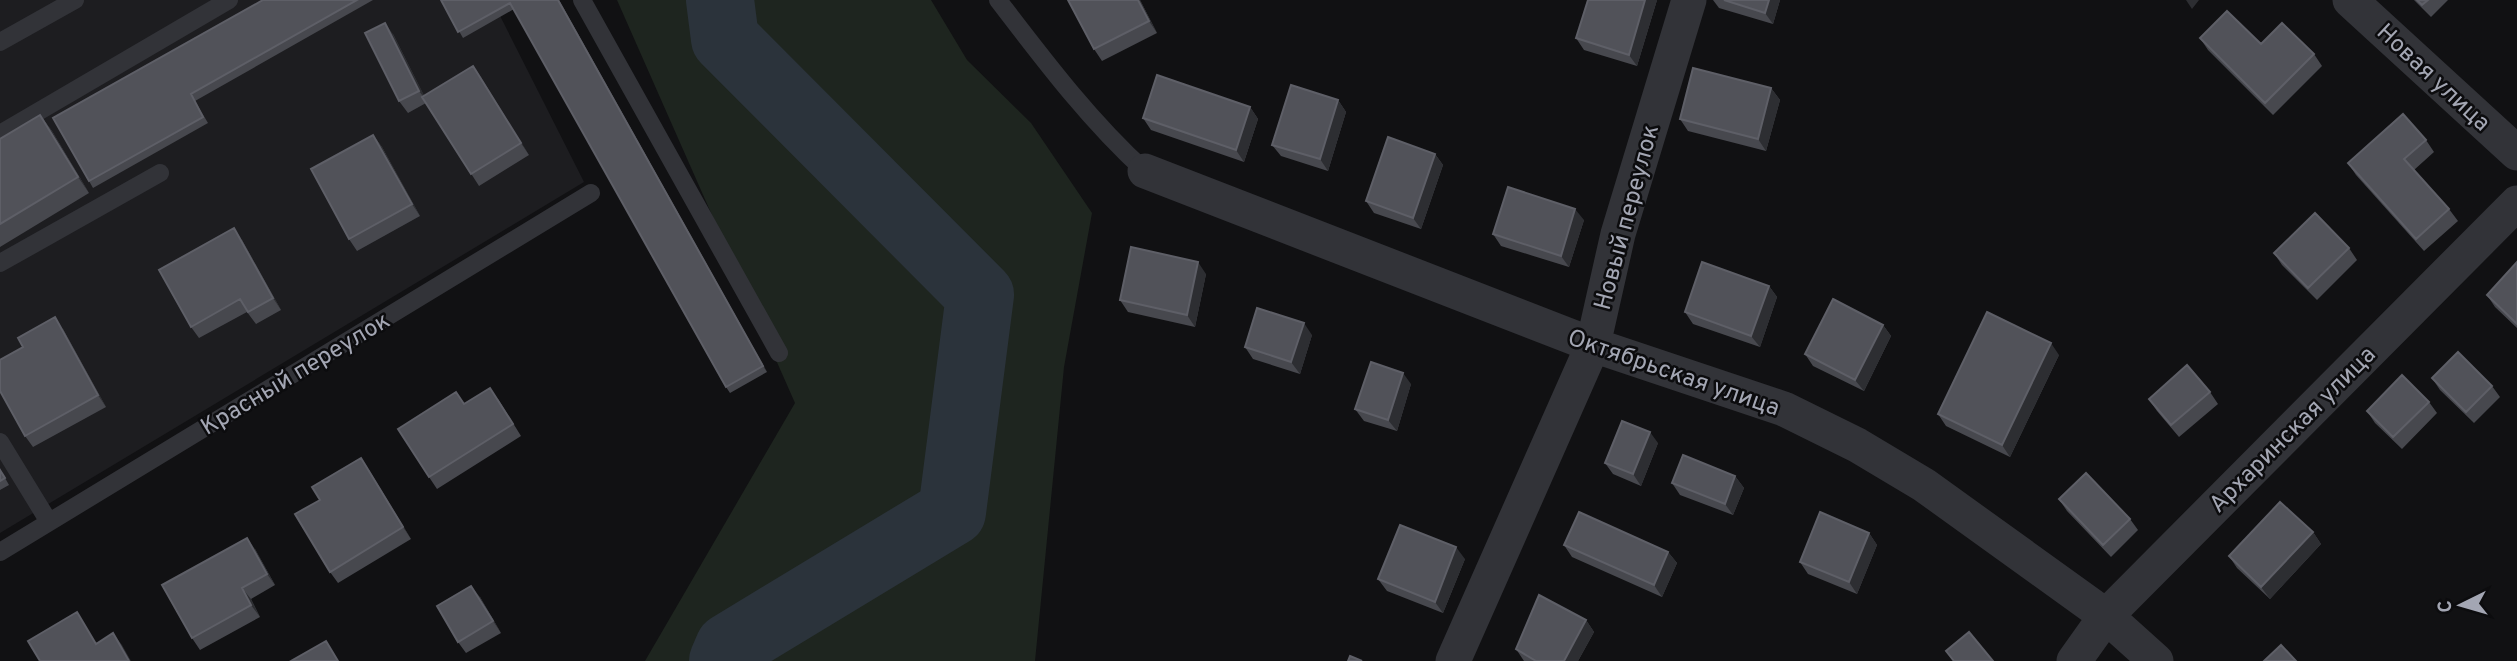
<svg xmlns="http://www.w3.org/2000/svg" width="2517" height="661" viewBox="0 0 2517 661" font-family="Overpass,sans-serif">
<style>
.built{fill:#1d1d20}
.green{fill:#1e251f}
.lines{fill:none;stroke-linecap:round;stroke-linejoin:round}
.river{stroke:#2b333b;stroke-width:68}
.service{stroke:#323338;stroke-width:18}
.minor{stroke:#323338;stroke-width:35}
.wall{fill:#47484e}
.shaded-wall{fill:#2d2e32}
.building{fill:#515259;stroke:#5e5f67;stroke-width:2}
.labels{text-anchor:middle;stroke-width:5;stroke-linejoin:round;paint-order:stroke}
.street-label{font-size:24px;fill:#a3a6b3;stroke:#0c0c0e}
</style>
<rect width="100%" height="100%" fill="#111113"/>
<!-- built -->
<path class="built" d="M0,0H492L584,182L0,533Z"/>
<!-- green -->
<path class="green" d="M617,0H931L967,60L1031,123L1092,213L1064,367L1035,661H645L795,403Z"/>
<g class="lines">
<!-- river -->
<path class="river" d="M720,0L725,39L980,295L952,512L729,647L723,661"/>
<!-- service -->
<path class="service" d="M582,0L779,353
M998,0C1044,60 1089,120 1145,171
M0,42L75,0
M0,134L229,0
M0,263L160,173
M0,442L49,522
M0,552L591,193"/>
<!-- minor -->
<path class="minor" d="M2350,0L2517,153
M1145,171L1593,345L1784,409L1857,445L1924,485L2106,616L2156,661
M1453,661L1593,345L1618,234L1689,0
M2074,661L2106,616L2517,203"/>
</g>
<!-- wall -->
<path class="wall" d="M263,0H373L195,101L208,123L93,188L89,181Z
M441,0H559L767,372L730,393L726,387L514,9L463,38Z
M1068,0H1140L1157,33L1102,61L1094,49Z
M1657,0L1637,66L1584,50L1576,38Z
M1713,0H1780L1773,24L1719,8Z
M2414,0H2448L2431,17Z
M393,34L424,96L473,66L529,155L479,186L426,103L408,113L399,101Z
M2200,38L2314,54L2322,66L2273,115L2208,50Z
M1771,88L1780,100L1766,151L1688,131L1680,119Z
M1338,100L1346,112L1328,171L1281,156L1272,145Z
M1250,107L1258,119L1244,162L1151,130L1143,118Z
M40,115L52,131L89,193L0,247V139Z
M373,135L382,147L420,216L357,251L349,239Z
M2426,140L2434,152L2414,170L2449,209L2458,221L2424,251L2356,175L2348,163Z
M1435,154L1443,165L1421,229L1374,213L1366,201Z
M1584,220L1569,267L1501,246L1493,234Z
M242,240L281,310L256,324L247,312L199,338L191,327Z
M2349,248L2357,260L2317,300L2282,265L2274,253Z
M2517,262V328L2495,307L2487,295Z
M1206,274L1195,327L1128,312L1120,300Z
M1769,286L1777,297L1760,347L1693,324L1685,312Z
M1883,325L1891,336L1864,391L1813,366L1805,354Z
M63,329L106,407L33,447L25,436Z
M1312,335L1300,374L1253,359L1245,347Z
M2059,355L2010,457L1946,426L1938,414Z
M2432,378L2492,386L2500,397L2474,423L2440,390Z
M1411,384L1397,431L1364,421L1355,409Z
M2210,392L2218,404L2179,437L2157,411L2149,399Z
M498,399L521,436L437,489L429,477L464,404Z
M2429,402L2437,413L2402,449L2375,423L2367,411Z
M1658,443L1641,486L1613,474L1605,463Z
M0,469L9,485L0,490Z
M369,470L411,539L338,583L330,572L320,500Z
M1735,476L1744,488L1733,515L1680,495L1672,483Z
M2059,499L2130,519L2138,530L2111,557L2067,511Z
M2313,532L2321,544L2270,599L2237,568L2229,556Z
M1869,533L1877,545L1857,594L1808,574L1800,562Z
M1564,545L1668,552L1677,563L1662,597L1572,557Z
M255,549L275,585L251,599L260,617L200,650L192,638Z
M1465,559L1443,613L1387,591L1378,579Z
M480,597L501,633L466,653L458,642Z
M1586,620L1594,632L1578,661H1524L1516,649Z"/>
<!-- shaded-wall -->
<path class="shaded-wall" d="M558,0H559L767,372L763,366Z
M1138,0H1140L1157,33L1149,21Z
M1645,0H1657L1637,66L1629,55Z
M1769,0H1780L1773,24L1765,13Z
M2186,0H2199L2192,9Z
M385,23L393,34L428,103L419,91Z
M473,66L481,77L529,155L521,143Z
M1771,88L1780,100L1766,151L1758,139Z
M1338,100L1346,112L1328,171L1320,159Z
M1250,107L1258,119L1244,162L1236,150Z
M40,115L52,131L89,193L78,177Z
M373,135L382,147L420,216L412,204Z
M1435,154L1443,165L1421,229L1413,218Z
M1575,209L1584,220L1569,267L1561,256Z
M234,228L242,240L281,310L273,298Z
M1198,262L1206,274L1195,327L1187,315Z
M1769,286L1777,297L1760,347L1751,336Z
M55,317L63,329L106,407L98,395Z
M1304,323L1312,335L1300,374L1291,362Z
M1883,325L1891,336L1864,391L1855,380Z
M2051,343L2059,355L2010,457L2002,445Z
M1403,373L1411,384L1397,431L1388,420Z
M1650,432L1658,443L1641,486L1633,474Z
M361,458L369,470L411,539L403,527Z
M1735,476L1744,488L1733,515L1725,504Z
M2313,532L2321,544L2270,599L2261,587Z
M1869,533L1877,545L1857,594L1849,582Z
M247,538L255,549L275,585L267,574Z
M1456,547L1465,559L1443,613L1435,602Z
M1668,552L1677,563L1662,597L1654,585Z
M471,586L480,597L501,633L493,621Z
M242,588L251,599L260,617L251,605Z
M1586,620L1594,632L1578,661H1564Z
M113,633L122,645L131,661H129Z"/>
<!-- building -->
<path class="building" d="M263,0H357L191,94L203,117L89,181L53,118Z
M441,0H558L763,366L726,387L510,3L458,32Z
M1068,0H1138L1149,21L1094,49Z
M1588,0H1645L1629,55L1576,38Z
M1724,0H1769L1765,13Z
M2417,0H2428L2422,5Z
M2227,11L2261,44L2282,23L2314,54L2265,103L2200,38Z
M385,23L419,91L399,101L365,33Z
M473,66L521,143L471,174L422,97Z
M1693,68L1771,88L1758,139L1680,119Z
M1157,75L1250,107L1236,150L1143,118Z
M1291,85L1338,100L1320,159L1272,145Z
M2403,114L2426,140L2404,159L2449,209L2416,239L2348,163Z
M40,115L78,177L0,224V139Z
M373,135L412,204L349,239L311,169Z
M1388,137L1435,154L1413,218L1366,201Z
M1508,187L1575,209L1561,256L1493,234Z
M2315,213L2349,248L2308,288L2274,253Z
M234,228L273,298L248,312L240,299L191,327L159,270Z
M1131,247L1198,262L1187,315L1120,300Z
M1702,262L1769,286L1751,336L1685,312Z
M2517,262V324L2487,295Z
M1833,299L1883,325L1855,380L1805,354Z
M1257,308L1304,323L1291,362L1245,347Z
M1987,312L2051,343L2002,445L1938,414Z
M55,317L98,395L25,436L0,391V360L23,347L18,338Z
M2458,352L2492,386L2466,412L2432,378Z
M1371,362L1403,373L1388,420L1355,409Z
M2187,365L2210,392L2171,425L2149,399Z
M2402,375L2429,402L2393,437L2367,411Z
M490,388L513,424L429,477L398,429L456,392L464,404Z
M1622,421L1650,432L1633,474L1605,463Z
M1683,455L1735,476L1725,504L1672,483Z
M361,458L403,527L330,572L295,514L320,500L312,487Z
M0,470L5,478L0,481Z
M2086,473L2130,519L2103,545L2059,499Z
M2280,502L2313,532L2261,587L2229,556Z
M1579,512L1668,552L1654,585L1564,545Z
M1820,512L1869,533L1849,582L1800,562Z
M1400,525L1456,547L1435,602L1378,579Z
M247,538L267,574L242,588L251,605L192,638L162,585Z
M471,586L493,621L458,642L437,606Z
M1539,595L1586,620L1564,661H1536L1516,649Z
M77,612L96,644L113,633L129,661H40L28,641Z
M1969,632L1993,661H1954L1946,651Z
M326,641L338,661H291Z
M2281,645L2296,661H2264Z
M1350,656L1362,661H1348Z"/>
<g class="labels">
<!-- street labels -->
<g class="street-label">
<text transform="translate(2434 77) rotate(43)" y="8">Новая улица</text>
<text transform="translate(1626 217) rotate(-75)" y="8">Новый переулок</text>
<text transform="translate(1674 372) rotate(19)" y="8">Октябрьская улица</text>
<text transform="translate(295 373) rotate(-31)" y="8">Красный переулок</text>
<text transform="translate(2292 429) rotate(-45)" y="8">Архаринская улица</text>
</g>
</g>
<!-- north arrow -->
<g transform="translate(2461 605) rotate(265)" stroke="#0c0c0e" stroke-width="5" paint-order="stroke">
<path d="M0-5L12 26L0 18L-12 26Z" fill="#a3a6b3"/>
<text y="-10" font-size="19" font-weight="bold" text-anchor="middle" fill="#a3a6b3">С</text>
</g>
</svg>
